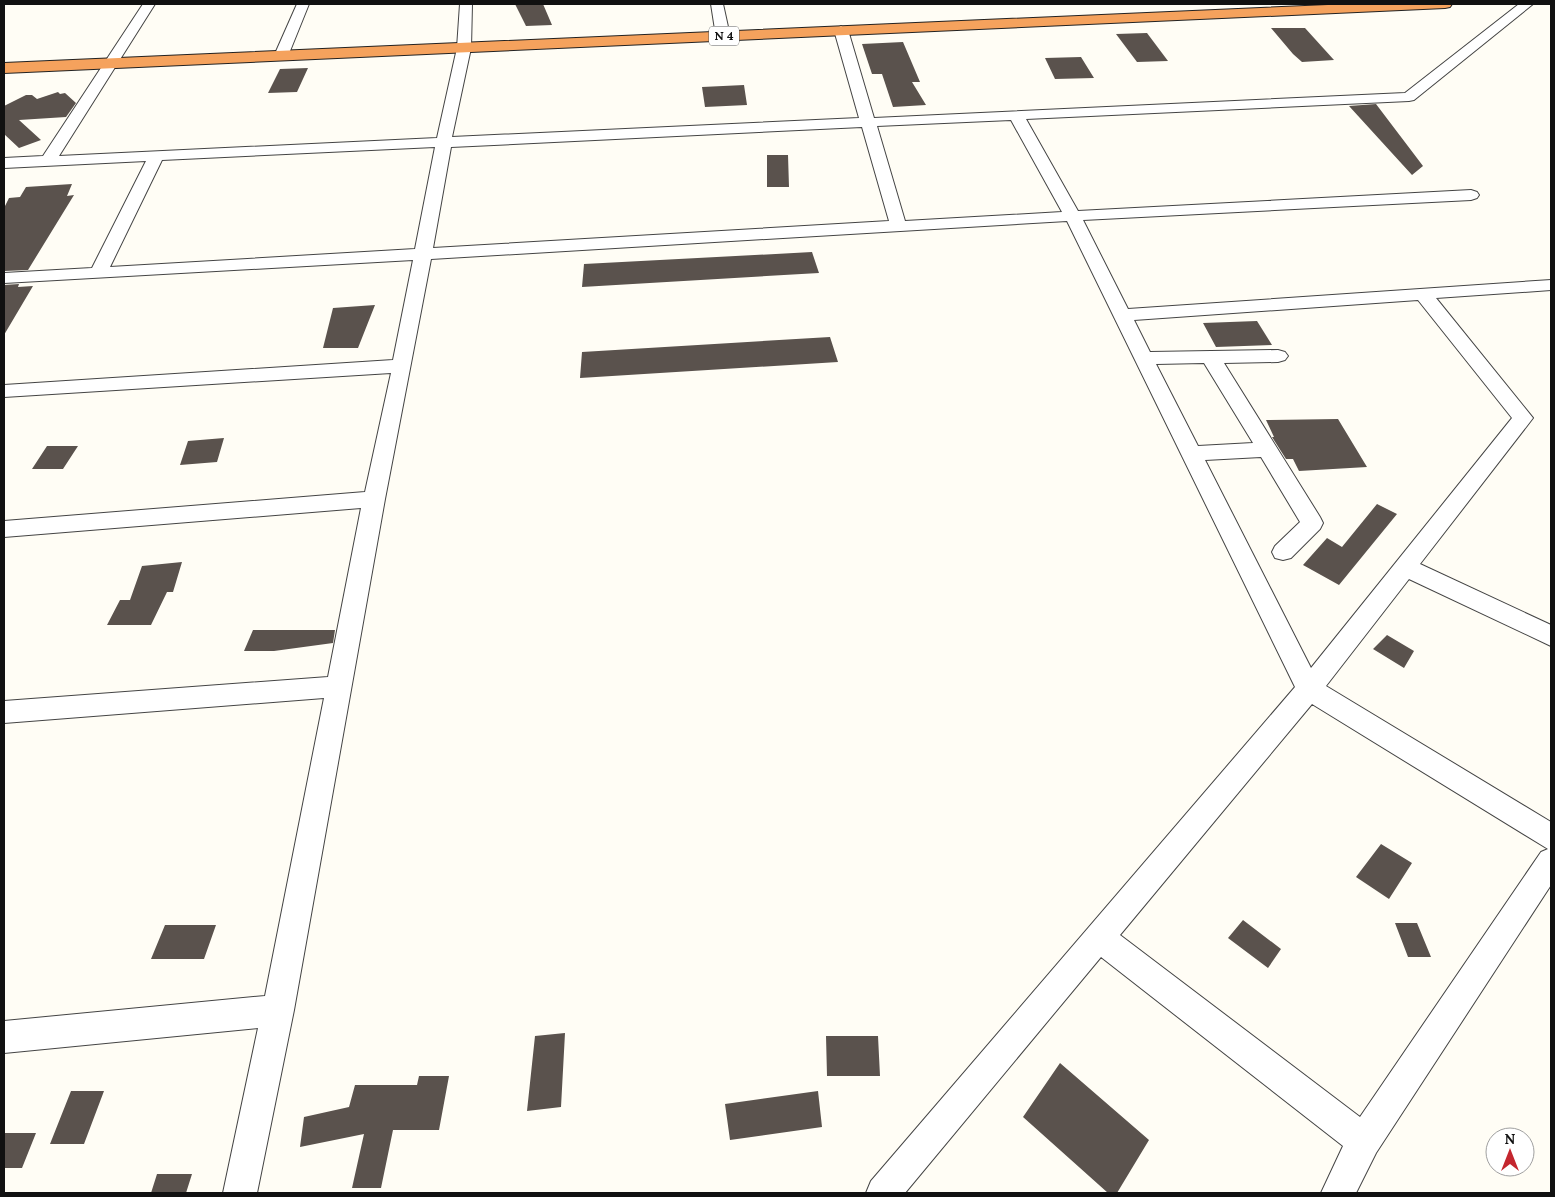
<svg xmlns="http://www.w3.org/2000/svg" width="1555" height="1197" viewBox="0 0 1555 1197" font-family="Lora,serif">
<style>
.building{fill:#5a524d}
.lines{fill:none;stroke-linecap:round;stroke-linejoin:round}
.minor-casing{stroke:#444;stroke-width:2}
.highway-casing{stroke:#222;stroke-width:2}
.minor{fill:#fff;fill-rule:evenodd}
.highway{fill:#f5a25d;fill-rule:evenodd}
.labels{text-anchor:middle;stroke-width:5;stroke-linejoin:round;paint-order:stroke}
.shield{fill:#fff;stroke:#585858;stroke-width:1}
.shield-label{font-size:12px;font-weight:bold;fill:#111}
</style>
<rect width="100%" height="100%" fill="#fffdf5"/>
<!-- building -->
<path class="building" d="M515,4H543L552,25L526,26Z
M1271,28H1305L1334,60L1302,62L1293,54Z
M1147,33L1168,61L1137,62L1116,34Z
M903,42L920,82H912L926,105L893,107L882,74H872L862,44Z
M1081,57L1094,78L1055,79L1045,58Z
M308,68L297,92L268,93L280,69Z
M744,85L747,105L705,107L702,87Z
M58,92L60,94L65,93L76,103L66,117L19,120L41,140L19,148L4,134V106L26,95H32L37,99Z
M1376,104L1423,166L1412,175L1349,106Z
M767,155H788L789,187H767Z
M72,184L67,196L74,195L28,270L4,271V208L9,198L20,197L26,187Z
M812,252L819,273L582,287L584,264Z
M19,284L18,287L33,286L4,335V285Z
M375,305L358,348H323L333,308Z
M1257,321L1272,345L1216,347L1203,323Z
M830,337L838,362L580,378L582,352Z
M1338,419L1367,467L1299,471L1293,459H1286L1272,437H1274L1266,420Z
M224,438L217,462L180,465L188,441Z
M47,446H78L63,469H32Z
M1377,504L1397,514L1339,585L1303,565L1327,538L1342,547Z
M182,562L173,592H167L151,625H107L120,600H130L142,566Z
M253,630H335L333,643L274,651H244Z
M1387,635L1414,651L1404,668L1373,649Z
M1381,844L1412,863L1389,899L1356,877Z
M1243,920L1281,949L1268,968L1228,938Z
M1395,923H1417L1431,957H1408Z
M165,925H216L204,959H151Z
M565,1033L561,1107L527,1111L535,1036Z
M826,1036H878L880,1076H827Z
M1060,1063L1149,1140L1117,1193H1108L1023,1117Z
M419,1076H449L439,1130H393L381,1188H352L364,1134L300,1147L304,1117L349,1107L355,1085H417Z
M71,1091H104L84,1144H50Z
M818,1091L822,1127L730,1140L725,1104Z
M4,1133H36L22,1168H4Z
M157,1174H192L186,1193H151Z"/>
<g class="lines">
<!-- minor casing -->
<g class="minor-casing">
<path id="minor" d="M143,4H155L59,156L437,138L457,48L460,4H472L471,48L452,137L859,118L834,30L841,26L848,30L874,118L1405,93L1519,4H1533L1414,100L1409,101L1026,119L1078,211L1471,190L1477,192L1479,195L1477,198L1471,200L1083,220L1128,309L1551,280V290L1436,298L1533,418L1420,564L1551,625V646L1409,579L1326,686L1551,822V885L1376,1153L1356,1193H1321L1343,1146L1101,957L905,1193H866L871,1181L1295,687L1067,221L431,259L385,499L294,1010L257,1193H223L258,1028L4,1053V1021L265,996L324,698L4,723V701L328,677L361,508L4,537V521L365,492L391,373L4,397V385L393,360L413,260L4,283V273L92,268L146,161L4,168V158L43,156ZM1011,120L1062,212L905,221L877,126ZM862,127L889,221L433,248L451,147ZM435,147L415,249L110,267L162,160ZM1418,300L1512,418L1311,668L1205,460L1261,457L1300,522L1275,546L1272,552L1275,558L1283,560L1291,558L1320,529L1323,523L1320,517L1224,363L1278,362L1285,360L1288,356L1285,352L1278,350L1150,352L1134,320ZM1204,363L1253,443L1198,446L1156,364ZM1312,704L1548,849L1541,852L1360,1117L1120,935Z
M297,4H309L288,56L281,60L276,59L274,56Z
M711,4H723L730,36L728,39L723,40L716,36Z"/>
</g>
<!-- highway casing -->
<g class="highway-casing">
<path id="highway" d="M1351,4H1452L1450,7L1445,8L4,73V63Z"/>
</g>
<!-- minor -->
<use href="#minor" class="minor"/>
<!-- highway -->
<use href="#highway" class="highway"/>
</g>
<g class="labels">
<!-- shield labels -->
<rect class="shield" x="709" y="26.5" width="30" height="19" rx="4"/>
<g class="shield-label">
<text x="724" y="40">N 4</text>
</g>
</g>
<!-- border -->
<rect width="1555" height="1197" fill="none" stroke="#111111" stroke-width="10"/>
<!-- north arrow -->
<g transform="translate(1510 1152)"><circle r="24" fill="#ffffff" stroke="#a0a0a0"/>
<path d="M0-4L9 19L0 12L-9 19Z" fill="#c4262e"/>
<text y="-8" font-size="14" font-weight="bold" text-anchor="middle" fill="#111111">N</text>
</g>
</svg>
